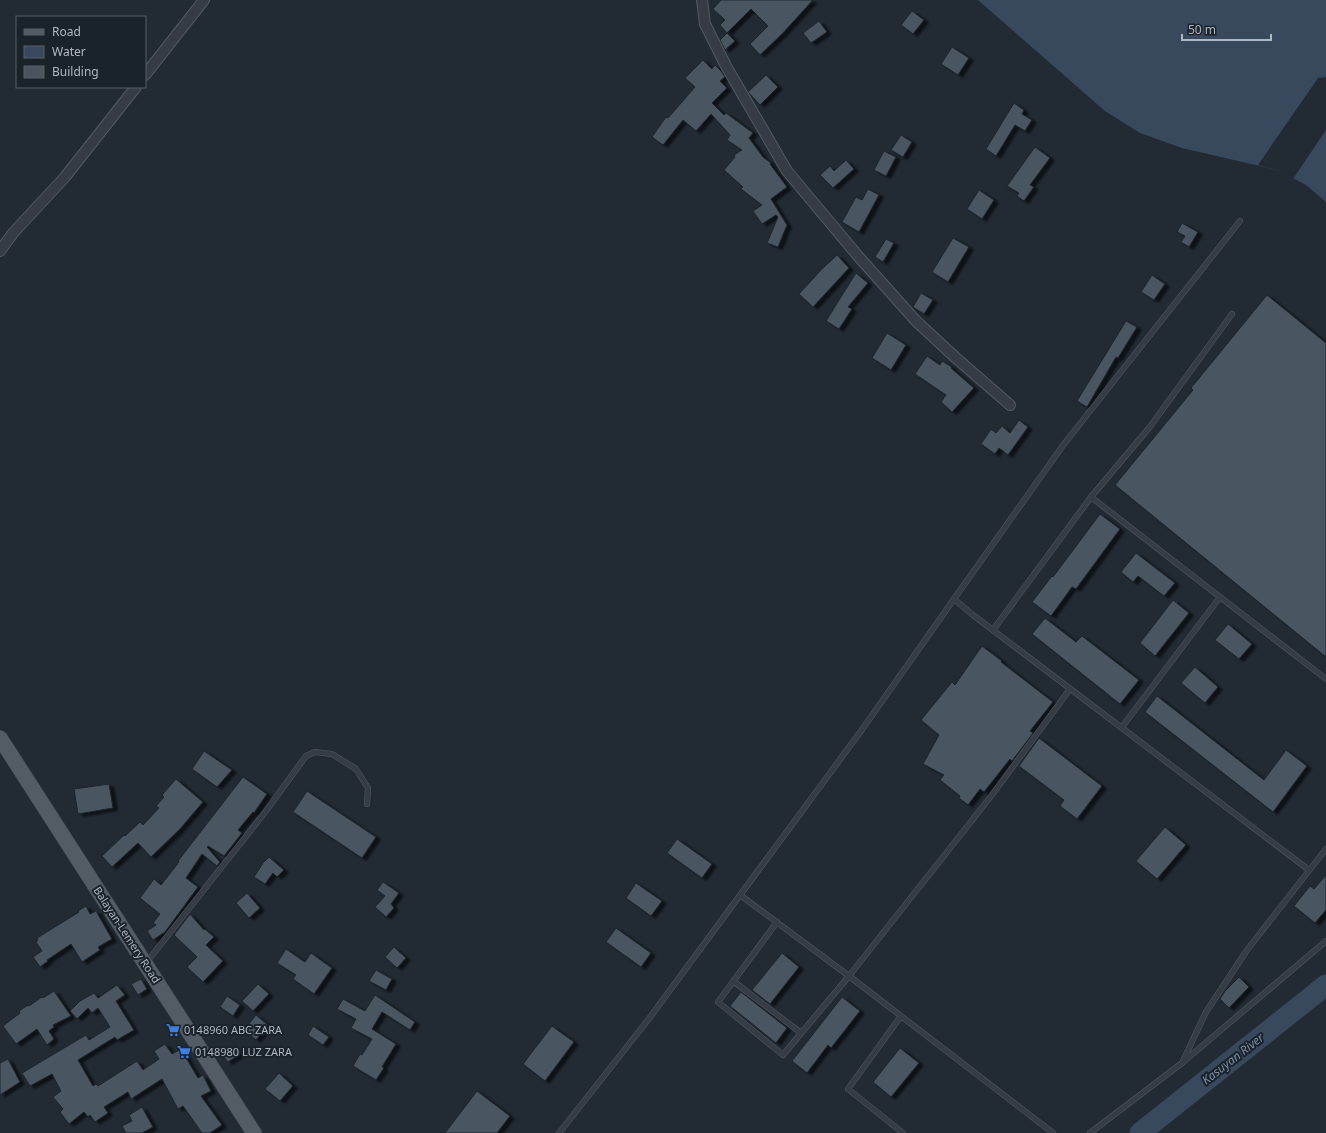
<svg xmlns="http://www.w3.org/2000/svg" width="1326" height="1133" viewBox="0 0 1326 1133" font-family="'Noto Sans',sans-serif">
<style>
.water{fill:#39495d}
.pier{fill:#222b34}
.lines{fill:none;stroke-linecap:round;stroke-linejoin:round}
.river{stroke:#39495d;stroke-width:21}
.building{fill:#4a5560;stroke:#1c242c;filter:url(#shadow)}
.service-casing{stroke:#525a63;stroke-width:6}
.minor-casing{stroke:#525a63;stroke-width:12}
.primary-casing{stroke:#3e464f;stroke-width:16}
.service{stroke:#353c45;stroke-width:5}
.minor{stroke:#353c45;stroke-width:10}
.primary{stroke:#535c65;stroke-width:15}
.labels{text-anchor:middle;stroke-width:4;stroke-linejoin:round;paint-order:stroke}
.street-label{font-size:11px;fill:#afb7c2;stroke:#1a222a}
.poi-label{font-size:11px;fill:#afb7c2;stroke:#1a222a;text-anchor:start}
.water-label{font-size:12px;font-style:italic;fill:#7a8fa8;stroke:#1a222a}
</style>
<defs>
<filter id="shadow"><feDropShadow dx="4.5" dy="2.5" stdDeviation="1" flood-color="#0009"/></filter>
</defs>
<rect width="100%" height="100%" fill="#222b34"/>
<!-- water -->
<path class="water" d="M978,0H1326V202L1306,185L1277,170L1182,148L1140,133L1105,111Z"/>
<!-- pier -->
<path class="pier" d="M1326,77V130L1293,179L1277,170L1258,165L1318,78Z"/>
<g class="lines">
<!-- river -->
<path class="river" d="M1140,1133L1326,985"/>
</g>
<!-- building -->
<path class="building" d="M721,0H813L782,34L760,55L750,44L768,26L751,9L727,33L720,25L725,20L713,9Z
M912,11L924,20L913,34L901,25Z
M819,21L827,32L811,43L803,33Z
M727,33L735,41L725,50L720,40Z
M952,47L969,58L958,75L941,64Z
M703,60L712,69L715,65L721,71L725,77L720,81L727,88L712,103L724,115L726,113L753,133L749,138L763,157L771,163L770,164L787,187L771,199L787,225L778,247L767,243L778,217L776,215L762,224L753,211L762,205L741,189L743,187L724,170L735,157L734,155L742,150L727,140L730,135L711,114L696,131L683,120L663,145L652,137L666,117L668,118L695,87L685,78Z
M766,75L778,87L760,105L748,92Z
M1014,103L1024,110L1022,114L1032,120L1025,131L1015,125L996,156L986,149Z
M901,135L912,142L903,157L891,150Z
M1035,147L1050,158L1030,185L1034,187L1024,201L1017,196L1019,193L1007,186Z
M884,151L896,157L886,176L874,170Z
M846,160L854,169L833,188L820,175L830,166L834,171Z
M868,189L879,195L859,232L842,222L856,197L862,200Z
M979,190L994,200L982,219L967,209Z
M1182,223L1198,232L1189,247L1181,242L1185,236L1177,232Z
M953,238L969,247L948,282L932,272Z
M886,239L894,243L883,262L875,257Z
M837,255L849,268L813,307L799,294L822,269Z
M856,273L868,283L848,307L852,309L839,329L826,321Z
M1152,275L1165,284L1154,300L1141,292Z
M921,293L933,300L924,314L913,307Z
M1267,295L1326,343V657L1115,485L1193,390L1191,388Z
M1126,321L1137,327L1118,358L1116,357L1087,407L1077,401Z
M887,333L906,345L891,370L872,358Z
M927,356L940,365L942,361L952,367L951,368L974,388L952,412L941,402L946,395L915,374Z
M1019,420L1028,427L1008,455L999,448L995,454L981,444L991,429L996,433L1002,426L1010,433Z
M1100,514L1120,529L1076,589L1072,587L1051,616L1032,602L1052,576L1053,577Z
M1136,553L1175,583L1164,596L1138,576L1133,582L1121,572Z
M1173,600L1189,613L1155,656L1140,643Z
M1045,618L1076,642L1082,636L1139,680L1120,704L1032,634Z
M1228,624L1252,644L1239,659L1215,640Z
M982,646L1002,661L1001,662L1053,702L1030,731L1033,733L1012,761L1010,759L984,792L980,789L968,805L959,798L960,796L940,780L944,775L923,764L939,735L921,720L952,682L955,685Z
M1195,667L1218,687L1205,703L1181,683Z
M1157,696L1264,780L1286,750L1307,766L1273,812L1145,712Z
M1039,738L1102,786L1077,819L1060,806L1064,800L1019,766Z
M204,751L232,770L217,787L192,769Z
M243,777L267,794L254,813L253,812L238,830L242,833L224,856L208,846L207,847L220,862L217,866L202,854L186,878L198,887L165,932L153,940L147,931L156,925L153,923L160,914L140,898L154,879L161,885L179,862L178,861Z
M176,779L203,802L180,829L151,857L138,843L112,867L102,856L124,835L125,836L140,822L143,825L159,808L156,806L164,797L162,795Z
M109,784L113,808L78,814L74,789Z
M307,791L376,837L362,858L293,812Z
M1165,827L1186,845L1157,879L1136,861Z
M677,839L712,864L702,878L667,853Z
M269,857L284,870L277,877L273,873L265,884L254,877L263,863Z
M1326,875V910L1315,923L1294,906L1310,886L1314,889Z
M383,882L399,893L391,904L394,908L386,917L375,907L385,896L377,890Z
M636,883L662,901L651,916L626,898Z
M247,893L260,908L249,918L236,903Z
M86,906L90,914L96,911L112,939L98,947L100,950L82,962L71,944L47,960L48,961L40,967L33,957L42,951L36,942L38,940L37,938L79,912L78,911Z
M190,914L204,930L205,929L214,937L206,945L223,961L203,982L187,967L197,957L174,935Z
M616,928L651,953L641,967L606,942Z
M394,947L406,958L397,968L385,957Z
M286,949L305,962L311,953L332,968L314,994L293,979L296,975L277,963Z
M782,953L799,967L770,1004L752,990Z
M376,970L392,979L386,990L369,981Z
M1239,977L1249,987L1229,1008L1220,999L1225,991Z
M141,979L147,989L138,995L131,984Z
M258,984L269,994L253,1011L242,1001Z
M117,985L125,995L116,1001L134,1030L117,1040L115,1037L78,1060L93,1086L96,1084L98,1086L137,1061L143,1070L159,1059L154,1051L165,1044L172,1054L181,1049L198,1078L203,1075L211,1091L201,1096L222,1125L210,1133H202L183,1106L178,1109L162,1079L131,1099L128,1092L104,1107L108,1113L95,1122L90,1115L88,1117L84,1112L69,1124L60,1112L63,1109L53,1097L61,1091L52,1074L30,1086L22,1073L86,1035L89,1040L110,1027L98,1008L92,1013L88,1008L77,1019L70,1011L80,1001L94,993L98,998Z
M54,991L71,1016L53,1025L54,1027L49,1031L54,1039L47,1045L37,1029L16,1044L3,1026L20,1013L19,1011L28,1005L29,1006L42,997L43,998Z
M741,992L787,1028L776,1043L730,1006Z
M375,995L415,1022L410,1030L382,1012L372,1029L396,1044L382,1067L384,1068L376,1080L353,1066L360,1054L362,1055L372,1039L351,1028L356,1019L337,1009L343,999L365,1011Z
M227,996L240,1005L233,1016L220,1007Z
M842,997L860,1011L831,1048L828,1045L807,1073L792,1061Z
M256,1015L268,1025L256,1040L244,1030Z
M313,1026L329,1037L323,1045L308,1035Z
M552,1026L574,1042L545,1081L523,1064Z
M231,1045L239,1055L228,1062L223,1056Z
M900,1048L919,1063L891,1097L873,1082Z
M8,1059L20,1082L0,1095V1063Z
M279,1073L293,1086L280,1101L265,1089Z
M477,1091L510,1116L497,1133H445Z
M142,1107L153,1127L142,1133H126L122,1126L132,1121L129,1115Z"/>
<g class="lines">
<!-- service casing -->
<g class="service-casing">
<path id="service" d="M1091,497L1326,679
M954,599L1064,444L1240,221
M993,630L1091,497L1149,428L1232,314
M1122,727L1220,597
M740,895L849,976L992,795L1070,689
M777,922L718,1002L783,1055L849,976L1053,1133
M146,963L266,811L306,756L315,752L332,754L356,769L368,788L367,804
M733,981L801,1033
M901,1016L848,1089L903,1133
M1183,1061L1206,1012L1247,950L1326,849
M559,1133L648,1020L861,731L954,599L973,615L1309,870
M1090,1133L1182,1063L1326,941"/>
</g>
<!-- minor casing -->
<g class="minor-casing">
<path id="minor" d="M702,0L705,24L726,66L787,171L858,256L916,321L956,358L1010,405
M145,75L204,0
M0,251L13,233L65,177L136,87"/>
</g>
<!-- primary casing -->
<g class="primary-casing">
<path id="primary" d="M0,738L254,1133"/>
</g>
<!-- service -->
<use href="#service" class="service"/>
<!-- minor -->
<use href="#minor" class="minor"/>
<!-- primary -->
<use href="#primary" class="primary"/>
</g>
<!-- icons -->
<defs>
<g id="supermarket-bare" transform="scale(1.08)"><path d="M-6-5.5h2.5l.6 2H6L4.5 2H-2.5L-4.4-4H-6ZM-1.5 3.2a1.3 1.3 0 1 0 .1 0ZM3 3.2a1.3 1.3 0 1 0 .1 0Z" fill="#3f7fe0" stroke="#1a222a" stroke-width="2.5" paint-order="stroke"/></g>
</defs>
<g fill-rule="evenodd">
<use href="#supermarket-bare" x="173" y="1030"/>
<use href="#supermarket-bare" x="184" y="1052"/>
</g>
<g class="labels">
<!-- street labels -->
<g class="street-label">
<text transform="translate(127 935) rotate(57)" y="4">Balayan-Lemery Road</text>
</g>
<!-- poi labels -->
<g class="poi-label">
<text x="184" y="1034">0148960 ABC ZARA</text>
<text x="195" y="1056">0148980 LUZ ZARA</text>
</g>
<!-- water labels -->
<g class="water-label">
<text transform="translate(1233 1059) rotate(-38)" y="4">Kasuyan River</text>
</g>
</g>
<!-- legend -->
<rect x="16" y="16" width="130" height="72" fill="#1a222a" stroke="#565e67"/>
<rect x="24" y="29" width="20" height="6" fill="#535c65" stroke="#565e67"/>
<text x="52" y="36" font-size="12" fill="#afb7c2">Road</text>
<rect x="24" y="46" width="20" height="12" fill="#39495d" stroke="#565e67"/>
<text x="52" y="56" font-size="12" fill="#afb7c2">Water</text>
<rect x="24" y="66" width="20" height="12" fill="#4a5560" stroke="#565e67"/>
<text x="52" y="76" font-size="12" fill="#afb7c2">Building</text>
<!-- scale -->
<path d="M1182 34v6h89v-6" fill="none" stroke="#afb7c2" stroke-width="2"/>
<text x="1188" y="34" font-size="12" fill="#afb7c2" stroke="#1a222a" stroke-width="3" paint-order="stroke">50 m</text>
</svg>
